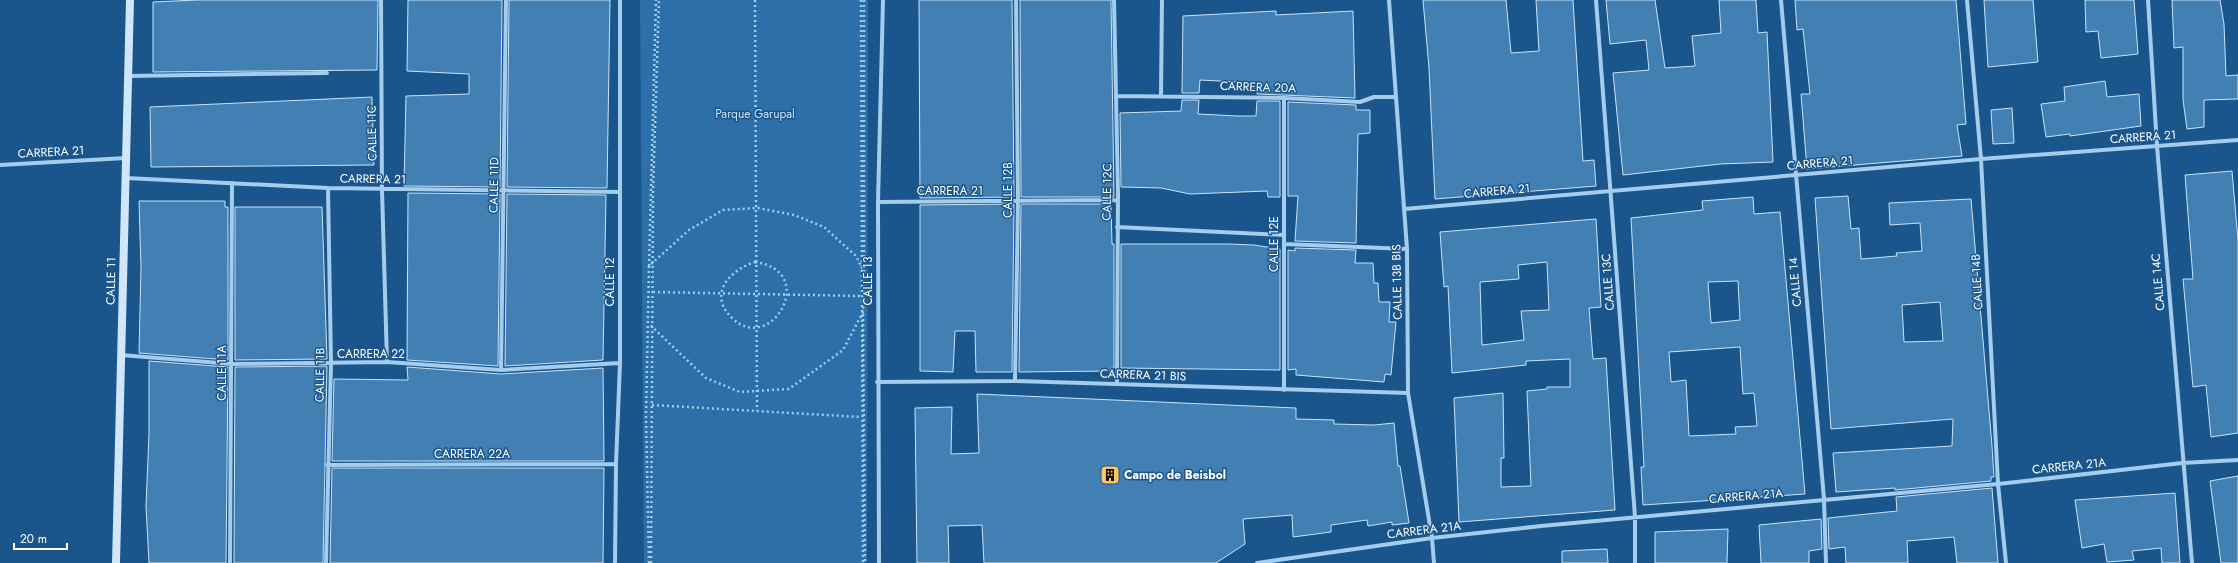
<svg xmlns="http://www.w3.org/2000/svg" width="2238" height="563" viewBox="0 0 2238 563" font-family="Jost,sans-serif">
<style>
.green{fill:#2c6fa9}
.building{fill:#427fb3;stroke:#cae4fa;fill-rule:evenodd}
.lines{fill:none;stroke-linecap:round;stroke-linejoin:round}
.path{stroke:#a4cced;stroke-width:2.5;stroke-dasharray:2 3;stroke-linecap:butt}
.street{stroke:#a4cced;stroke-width:4}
.secondary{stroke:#d1e6fa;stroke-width:8}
.labels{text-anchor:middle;stroke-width:3;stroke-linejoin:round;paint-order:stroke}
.street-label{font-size:12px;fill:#fff;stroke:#1a558b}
.park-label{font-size:12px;fill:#cae4fa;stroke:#1a558b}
.poi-label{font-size:12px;font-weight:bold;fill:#fff;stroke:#1a558b;text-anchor:start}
</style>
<rect width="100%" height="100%" fill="#1a558b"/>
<!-- green -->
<path class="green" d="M640,0H868L867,563H644Z"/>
<!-- building -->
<path class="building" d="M197,0H378L377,70L153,72V2Z
M408,0H502L500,187L404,186L406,96L469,94V74L407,71Z
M509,0H610L607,188L507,187Z
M919,0H1012L1014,197L920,198Z
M1020,0H1111L1114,197H1021Z
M1423,0H1506L1511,53L1539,51L1536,0H1573L1583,161L1594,160L1596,186L1435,199L1429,68Z
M1606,0H1655L1665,68L1695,66L1692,36L1721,33L1719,0H1756L1758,33L1767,32L1773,162L1720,164L1623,175L1613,73L1649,70L1646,40L1610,44Z
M1795,0H1956L1966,124L1957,125L1962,156L1807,169L1801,94H1810L1803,29L1797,30Z
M1984,0H2033L2038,62L1988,67Z
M2085,0H2134L2138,54L2101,58L2098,31L2086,32Z
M2172,0H2220L2224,24L2226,76L2238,75V99L2204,100V127L2187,129L2183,100V47L2174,48Z
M1276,11V15L1353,11L1355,98L1257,94V89H1238V82L1200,80L1199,93H1182L1183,16Z
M2105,81L2107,97L2139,94L2141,126L2070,136V134L2046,137L2041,104L2065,101L2064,87Z
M372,97L374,165L151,167L150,107Z
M1182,100H1199L1198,114L1238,116H1256L1257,101H1280V197H1268L1267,191L1190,194L1161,188L1121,187L1120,113L1181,111Z
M1288,102L1356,105V110H1370V133L1358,134L1356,243L1295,241L1298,196H1288Z
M2012,108L2014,143L1993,144L1991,110Z
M2232,171L2238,240V433L2211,437L2206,385L2193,387L2183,279H2193L2185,175Z
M408,193L500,194L498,366L407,360Z
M507,194L606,195L603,360L505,366Z
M1848,196L1851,229L1859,228L1861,259L1897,256L1896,253L1922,251L1920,223L1890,225L1889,203L1971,199L1992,446L1994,477H1991V481L1895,490V488L1836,492L1833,453L1952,446L1953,419L1831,429L1815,198ZM1940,302L1943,341L1904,342L1902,305Z
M1753,197L1754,214L1780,212L1805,494L1643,505L1641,467H1644L1631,218L1703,210L1702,201ZM1738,281L1740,320L1711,323L1708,282ZM1740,347L1743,394L1754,393L1757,426L1735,427L1736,434L1689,436L1686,380L1671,382L1669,352Z
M139,201H225V207H228V360L139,353L141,268Z
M1014,204L1012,372H976L975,331H955L953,372L920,371V205Z
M1021,204H1111L1112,244H1114V368H1111V371L1019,372Z
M235,207H322L327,359L235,360Z
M1596,219L1601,307L1589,308L1593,359L1606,358L1615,510L1459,522L1454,398L1503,393L1504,458H1501V487L1531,486L1527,391L1547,389V387H1570V359L1526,361V365L1452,373L1448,286L1444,287L1440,232ZM1547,262L1549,310L1521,311L1524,340L1482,345L1480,282L1519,279L1518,265Z
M1121,244H1228L1254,245L1280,249V370L1121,368Z
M1295,248L1356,250L1355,263H1373L1374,283H1378L1379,302H1390L1389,322H1396L1391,375L1385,374L1384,382L1296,375V369L1288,370V250L1295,251Z
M149,361L228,367L226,563H149L146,506L149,434Z
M327,366L323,563H234L235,367Z
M407,367L501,374L603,368L604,461H332L334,379L408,380Z
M977,394L1296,408V419L1334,420V424L1374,425L1394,423L1398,466H1400L1409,523L1392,525V522L1368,526L1367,520L1331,525V532L1293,537L1292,515L1243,519L1245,544L1216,563H984L982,525L948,526L949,563H917L915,408L952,407L951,454L979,453Z
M332,468H604L603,563H330Z
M2238,476V563H2221L2210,481Z
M1992,488L1998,563H1957L1954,537L1907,541L1908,563H1846L1845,547L1829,549L1828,518L1897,511L1896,497Z
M2175,493L2180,563H2162L2161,548L2132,551L2134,560L2107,562L2104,544L2082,548L2075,500Z
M1821,519L1822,549L1809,551V563H1761L1759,525Z
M1728,529L1727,563H1655V532Z
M1607,549L1608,563H1562V551Z"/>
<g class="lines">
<!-- path -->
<path class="path" d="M755,0L757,411
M861,0L863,563
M864,0V271
M755,262C820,271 771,356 732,318C707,294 730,270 755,262Z
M649,266L656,0
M653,292L861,296
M863,314L865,563
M652,405L861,417
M649,563L646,417L649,266L689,230L723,210L758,208L794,215L824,227L856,256L864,272L863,312L843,350L789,389L740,392L706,378L649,324
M651,563L653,192L659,0"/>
<!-- street -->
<path class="street" d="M381,0L382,190L387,362
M1114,0L1118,193L1117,384
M1389,0L1407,249L1408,393L1432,538L1434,563
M1596,0L1635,517V563
M1781,0L1824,499L1826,563
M1967,0L1981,159L1998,484L2006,563
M2148,0L2157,146L2192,563
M128,76L327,73
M1161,95L1162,0
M1117,96L1284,98L1360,102L1374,97H1396
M1284,98V390
M0,165L126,158
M126,178L328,188L620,192
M878,202L1118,200
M1404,209L1981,159L2238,140
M1117,227L1284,235
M1284,244L1407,249
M121,355L232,364L387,362L501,370L620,363
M501,370L506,0
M1015,381L1018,201L1016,0
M877,382L1015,381L1408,393
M327,465L616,464
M230,563L232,183
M326,563L331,364L328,188
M615,563L616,464L620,363V0
M879,563L878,202L883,0
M1257,563L1432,538L1541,526L1998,484L2182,463L2238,460"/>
<!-- secondary -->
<path class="secondary" d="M116,563L130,0"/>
</g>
<!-- icons -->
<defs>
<g id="building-square" transform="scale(1)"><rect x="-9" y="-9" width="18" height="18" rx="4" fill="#ffc360" stroke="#1a558b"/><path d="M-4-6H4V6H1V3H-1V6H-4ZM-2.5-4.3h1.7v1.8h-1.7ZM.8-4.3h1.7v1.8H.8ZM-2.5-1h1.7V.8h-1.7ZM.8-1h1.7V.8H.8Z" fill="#111"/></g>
</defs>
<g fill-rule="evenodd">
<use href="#building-square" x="1110" y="475"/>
</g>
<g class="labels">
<!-- street labels -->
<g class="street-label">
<text transform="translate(1258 87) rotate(2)" y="4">CARRERA 20A</text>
<text transform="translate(372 133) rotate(-91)" y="4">CALLE 11C</text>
<text transform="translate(2143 137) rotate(-4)" y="4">CARRERA 21</text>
<text transform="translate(51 152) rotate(-3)" y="4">CARRERA 21</text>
<text transform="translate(1820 163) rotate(-5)" y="4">CARRERA 21</text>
<text transform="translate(373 179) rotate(1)" y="4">CARRERA 21</text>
<text transform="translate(494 185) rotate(-89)" y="4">CALLE 11D</text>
<text transform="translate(1008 190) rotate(-90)" y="4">CALLE 12B</text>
<text x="950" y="195">CARRERA 21</text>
<text transform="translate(1497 191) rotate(-5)" y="4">CARRERA 21</text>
<text transform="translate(1107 192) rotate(-89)" y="4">CALLE 12C</text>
<text transform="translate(1274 244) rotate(-90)" y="4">CALLE 12E</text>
<text transform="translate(111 281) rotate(-89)" y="4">CALLE 11</text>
<text transform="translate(868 281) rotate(-90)" y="4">CALLE 13</text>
<text transform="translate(610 282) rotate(-90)" y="4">CALLE 12</text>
<text transform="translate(1397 282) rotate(-91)" y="4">CALLE 13B BIS</text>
<text transform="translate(1608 282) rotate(-94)" y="4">CALLE 13C</text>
<text transform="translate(1795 282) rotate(-95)" y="4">CALLE 14</text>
<text transform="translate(1977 282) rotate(-93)" y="4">CALLE 14B</text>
<text transform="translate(2158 282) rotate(-95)" y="4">CALLE 14C</text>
<text x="371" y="358">CARRERA 22</text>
<text transform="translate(222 373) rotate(-90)" y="4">CALLE 11A</text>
<text transform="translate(320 375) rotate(-89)" y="4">CALLE 11B</text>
<text transform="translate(1143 375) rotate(2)" y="4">CARRERA 21 BIS</text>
<text x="472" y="458">CARRERA 22A</text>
<text transform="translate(2069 466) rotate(-6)" y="4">CARRERA 21A</text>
<text transform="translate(1746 496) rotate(-5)" y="4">CARRERA 21A</text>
<text transform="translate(1424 530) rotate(-7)" y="4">CARRERA 21A</text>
</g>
<!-- park labels -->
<g class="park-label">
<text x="755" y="118">Parque Garupal</text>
</g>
<!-- poi labels -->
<g class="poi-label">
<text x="1124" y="479">Campo de Beisbol</text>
</g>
</g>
<!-- scale -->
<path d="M14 543v6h53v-6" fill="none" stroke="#ffffff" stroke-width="2"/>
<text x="20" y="543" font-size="12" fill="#ffffff" stroke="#1a558b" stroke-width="3" paint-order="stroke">20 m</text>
</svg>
